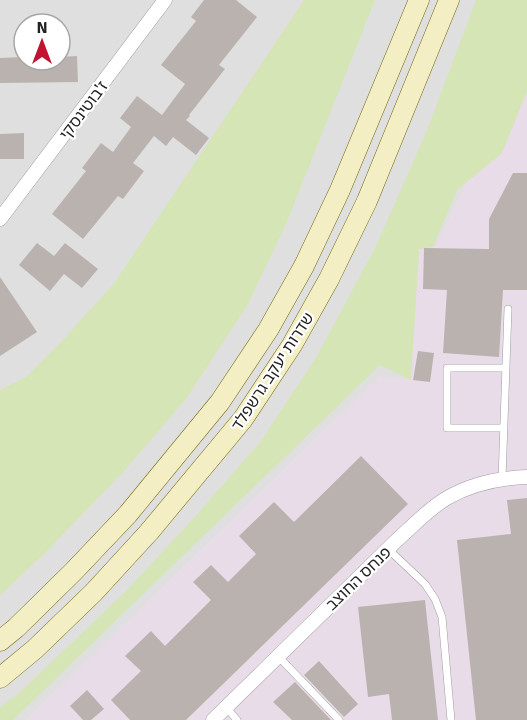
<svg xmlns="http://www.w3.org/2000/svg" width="527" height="720" viewBox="0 0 527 720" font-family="Signika,'Noto Sans Hebrew',sans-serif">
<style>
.residential{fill:#e0dfdf;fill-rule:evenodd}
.industrial{fill:#e9dce9}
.grass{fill:#d5e5b5}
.building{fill:#bab2af}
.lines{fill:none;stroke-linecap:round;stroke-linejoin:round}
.service-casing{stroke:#9f9f9f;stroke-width:8}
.minor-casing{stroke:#9f9f9f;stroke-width:15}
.secondary-casing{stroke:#726b10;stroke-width:21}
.service{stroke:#fff;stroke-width:7}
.minor{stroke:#fff;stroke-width:14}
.secondary{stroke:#f4eec4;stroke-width:20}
.labels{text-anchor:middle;stroke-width:4.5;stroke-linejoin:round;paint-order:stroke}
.street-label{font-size:16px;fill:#222;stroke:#fff}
</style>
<rect width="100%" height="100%" fill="#f1edea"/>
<!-- residential -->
<path class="residential" d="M0,0H527V720H0ZM24,24H60V60H24Z"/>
<!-- industrial -->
<path class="industrial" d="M527,89V720H26L380,376L410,381L420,248L436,246L467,181L500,156Z"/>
<!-- grass -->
<path class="grass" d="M304,0H375L286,224L247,306L185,400L124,471L44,554L0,595V390L26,377L62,341L115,282Z
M476,0H527V92L502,153L457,190L433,247L419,249L411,380L380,365L13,720H0V707L18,694L127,590L192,520L261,441L317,356L376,246L426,133Z"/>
<!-- building -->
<path class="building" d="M204,0H236L257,17L219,65L225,69L189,115L190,116L186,120L209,138L196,155L173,137L166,146L154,136L133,163L144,171L123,199L118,196L83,239L52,214L86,171L82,168L101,143L113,152L131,127L120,118L137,96L162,115L185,84L161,65L196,21L191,17Z
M77,56L78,82L0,83V58L24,57V60H60V57Z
M24,133V159H0V134Z
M513,173H527V290H503L499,357L443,353L447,290L423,289L424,248L489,249V219Z
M37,243L54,256L65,243L98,269L82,288L64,274L50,291L19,265Z
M0,277L37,332L0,356Z
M418,351L434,353L430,382L413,380Z
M361,456L408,504L186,720H130L111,700L141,671L125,656L151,631L165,646L211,600L193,582L211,565L228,582L256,554L239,536L274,502L294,522Z
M527,498V720H476L457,540L511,534L507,500Z
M425,600L438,720H392L389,694L368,697L358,607Z
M319,661L358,704L344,717L304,675Z
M295,682L331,720H292L273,702Z
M87,690L104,709L91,720H83L70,706Z"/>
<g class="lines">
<!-- service casing -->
<g class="service-casing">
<path id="service" d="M504,428H447V368H506
M502,479L508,309
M388,549L425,584L435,599L442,617L451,720
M278,656L339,720
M226,707L237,720"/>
</g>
<!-- minor casing -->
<g class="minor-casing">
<path id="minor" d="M0,219L165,0
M213,720L397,540C413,526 428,509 447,498C471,484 499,478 527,477"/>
</g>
<!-- secondary casing -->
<g class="secondary-casing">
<path id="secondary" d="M0,641L16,628L73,572L128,514L220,402L268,330L304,266L340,190L419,0
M0,678L35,649L94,592L149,532L243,419L292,345L329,279L367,201L449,0"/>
</g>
<!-- service -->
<use href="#service" class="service"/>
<!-- minor -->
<use href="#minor" class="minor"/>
<!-- secondary -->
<use href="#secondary" class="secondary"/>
</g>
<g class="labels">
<!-- street labels -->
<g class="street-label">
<text transform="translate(83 110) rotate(-53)" y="6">ז'בוטינסקי</text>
<text transform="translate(272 371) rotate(-57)" y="6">שדרות יעקב גרשפלד</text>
<text transform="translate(358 578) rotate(-44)" y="6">פנחס החוצב</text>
</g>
</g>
<!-- north arrow -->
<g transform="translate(42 42)"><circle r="28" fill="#ffffff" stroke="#a7a7a7" stroke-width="1.5"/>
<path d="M0-4.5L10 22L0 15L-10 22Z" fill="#c01432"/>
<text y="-9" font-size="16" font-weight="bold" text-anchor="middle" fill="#222222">N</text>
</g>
</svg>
